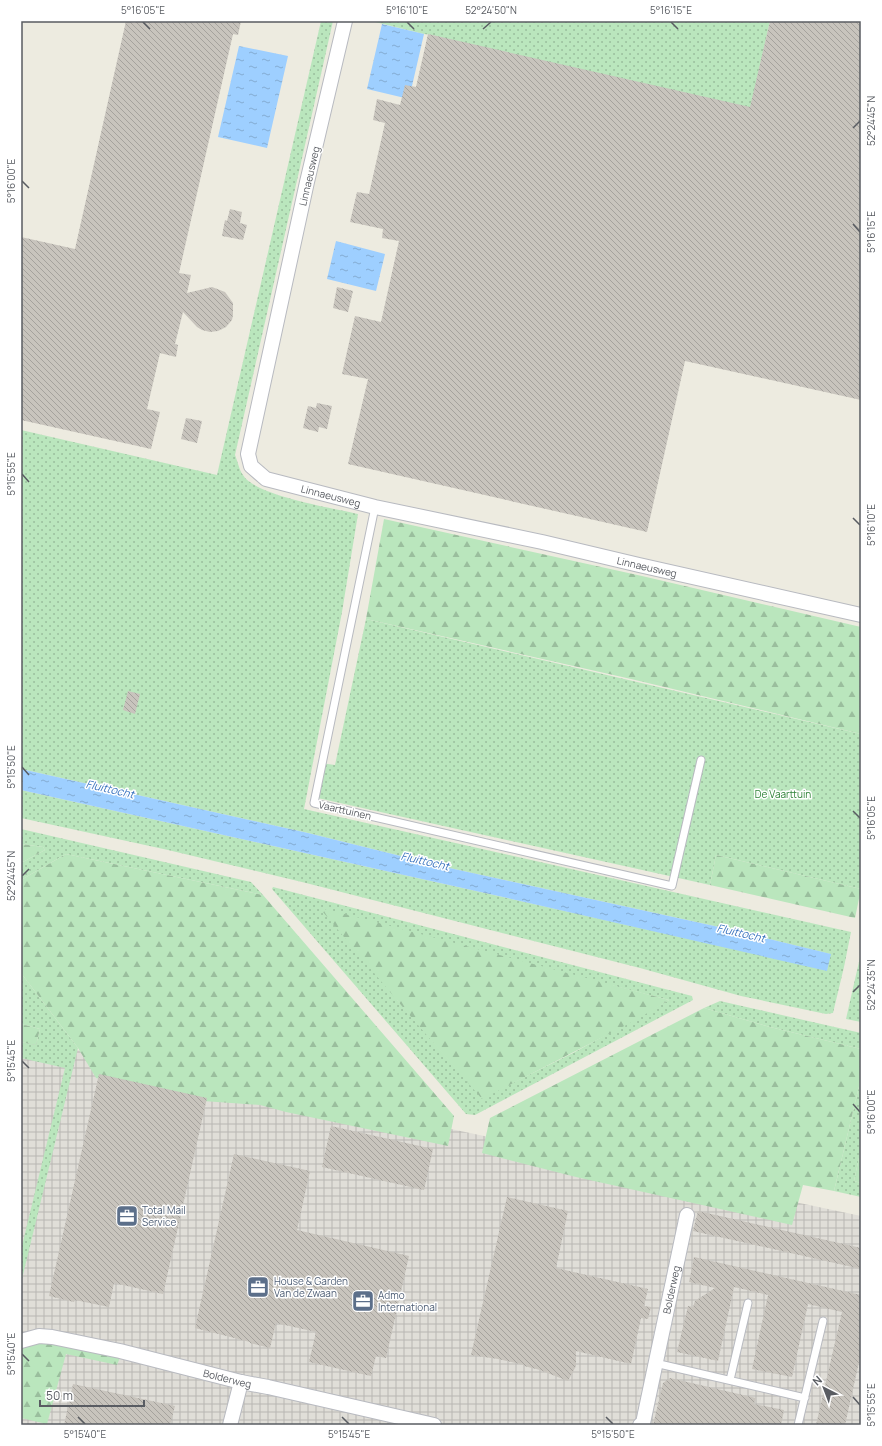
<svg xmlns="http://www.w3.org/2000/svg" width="882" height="1446" viewBox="0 0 882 1446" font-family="Manrope,sans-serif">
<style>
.industrial{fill:url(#industrial-grid)}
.grass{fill:url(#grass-dots);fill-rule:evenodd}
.forest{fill:url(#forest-firs)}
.water{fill:url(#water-ripples)}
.building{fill:url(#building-back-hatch)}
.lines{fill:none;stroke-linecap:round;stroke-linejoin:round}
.lane-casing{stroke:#b8bac0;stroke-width:9}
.street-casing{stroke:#b8bac0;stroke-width:16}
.lane{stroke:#fff;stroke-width:7}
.street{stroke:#fff;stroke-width:14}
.ticks{fill:none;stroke:#595c62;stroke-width:1.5}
.labels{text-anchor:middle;stroke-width:3;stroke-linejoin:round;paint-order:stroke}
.street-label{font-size:10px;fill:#595c62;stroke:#fff}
.park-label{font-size:10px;fill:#2f8338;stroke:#fff}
.service-label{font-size:10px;fill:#4e5e75;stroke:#fff;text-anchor:start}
.water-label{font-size:11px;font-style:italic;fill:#3973bf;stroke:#fff}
.neatline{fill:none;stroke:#595c62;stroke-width:1.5}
.ticks-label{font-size:10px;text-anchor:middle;fill:#595c62}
</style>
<defs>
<pattern id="industrial-grid" width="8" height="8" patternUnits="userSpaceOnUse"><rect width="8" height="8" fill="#e0ded8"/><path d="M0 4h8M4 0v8" fill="none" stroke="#b9b7b3"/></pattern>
<pattern id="grass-dots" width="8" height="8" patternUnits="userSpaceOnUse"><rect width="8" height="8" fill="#bae6bd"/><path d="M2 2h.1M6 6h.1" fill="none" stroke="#9abe9d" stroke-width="1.8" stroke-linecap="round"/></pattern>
<pattern id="forest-firs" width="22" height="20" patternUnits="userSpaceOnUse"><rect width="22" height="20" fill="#bae6bd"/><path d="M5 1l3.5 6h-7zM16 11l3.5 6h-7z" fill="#9abe9d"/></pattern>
<pattern id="water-ripples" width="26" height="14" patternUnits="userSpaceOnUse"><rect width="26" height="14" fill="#9ecfff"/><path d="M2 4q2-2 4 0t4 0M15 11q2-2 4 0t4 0" fill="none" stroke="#84abd2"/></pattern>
<pattern id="building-back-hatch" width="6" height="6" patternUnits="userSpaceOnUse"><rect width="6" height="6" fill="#c8c4bd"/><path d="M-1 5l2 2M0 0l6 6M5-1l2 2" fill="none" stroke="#a5a29d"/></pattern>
</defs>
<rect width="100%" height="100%" fill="#edebe0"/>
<!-- industrial -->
<path class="industrial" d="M21,1038L861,1216V1425H21Z"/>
<!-- grass -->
<path class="grass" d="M321,21H333L235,455C238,462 239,470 243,475C255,496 333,508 358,514L342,612L304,809L851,932L844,967L833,1013L826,1014L741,996L640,968L306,883L168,850L21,818V790L503,897L827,970L830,954L728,929L445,867L308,833L21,769V430L217,475Z
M371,21H770L748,119L432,35L424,34Z
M366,619L861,734V889L716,855L710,885L313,797L320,763L335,765Z
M21,829L251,882L263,895L66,854L21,880V863L45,850L43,847L21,844Z
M273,887L692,996L693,1000L475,1115L466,1114L272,889ZM611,985L669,1000L573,1053L482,1098L397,1000Z
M861,953V1022L846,1019Z
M21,973L78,1048L21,1283V1250L65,1068L21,1058V1042L36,1045L40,1029L21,1024Z
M720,1001L861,1033V1049L770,1027L704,1008Z
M861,1078V1148L854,1181L861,1183V1197L834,1191Z"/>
<!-- forest -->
<path class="forest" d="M384,519L642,576L861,627V734L631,679L366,619Z
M21,844L43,847L45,850L21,863Z
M66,854L263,895L454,1116L448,1146L286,1112L260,1105L203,1101L96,1078L78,1048L21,973V880Z
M716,855L861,889L855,918L710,885Z
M326,909L669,1000L634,1021L482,1099L406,1011L323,912Z
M704,1008L770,1027L861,1049V1078L834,1191L803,1185L792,1225L576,1177L482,1153L490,1118Z
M21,1024L40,1029L36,1045L21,1042Z
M861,1148V1183L854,1181Z
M59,1343L121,1355L117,1365L66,1354L47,1424L21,1418V1348L31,1344Z"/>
<!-- water -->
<path class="water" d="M382,24L424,34L409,99L367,89Z
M239,46L288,56L267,148L218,137Z
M336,241L385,254L376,291L327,279Z
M21,769L308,833L445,867L728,929L831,954L827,971L503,897L21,790Z"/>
<!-- building -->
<path class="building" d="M126,21L135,23L136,21H241L238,35L233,34L179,273L191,275L187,293L212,287L225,292L233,303V315L232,320L226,327L218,331L210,332L202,330L197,327L183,312L175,344L178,345L176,357L160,353L147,409L160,412L151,449L21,420V237L75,249Z
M770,21H861V400L685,361L647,532L348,464L368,379L342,374L355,316L381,322L399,241L382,238L383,229L350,222L357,192L369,194L385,123L373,120L377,99L400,105L405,85L416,87L428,34L750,107Z
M230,209L242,212L240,223L247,225L243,240L222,236L225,220L227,221Z
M337,287L353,291L348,312L333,308Z
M317,403L332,406L327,429L319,427L318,432L303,428L308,406L316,408Z
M186,418L202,421L197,443L181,439Z
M128,691L140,694L135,714L123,710Z
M99,1074L207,1098L163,1294L114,1283L109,1307L75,1300L74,1302L49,1296Z
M331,1126L433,1149L424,1190L322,1167Z
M234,1154L310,1171L297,1230L409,1256L386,1358L376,1356L371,1376L309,1362L316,1332L276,1323L270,1348L250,1343V1342L195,1328Z
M507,1197L568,1211L556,1268L648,1289L644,1306L651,1307L648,1319L641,1318L631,1364L576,1351V1366L568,1381L540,1370L524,1366V1365L498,1359L471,1355Z
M698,1211L861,1248V1269L693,1231Z
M694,1257L861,1295V1353L845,1425H816L842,1312L808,1304L792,1377L752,1369L768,1295L734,1287L718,1361L677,1352L688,1306L693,1307L695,1301L715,1288L689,1282Z
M670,1378L756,1398L754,1404L784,1410L781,1425H653L663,1383Z
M73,1384L175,1406L170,1425H64Z"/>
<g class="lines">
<!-- lane casing -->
<g class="lane-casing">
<path id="lane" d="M375,507L314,803L672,886L701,760
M655,1363L805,1398
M730,1380L748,1303
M798,1425L823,1321"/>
</g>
<!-- street casing -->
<g class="street-casing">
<g id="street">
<path id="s1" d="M345,21L307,182L248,454L251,466L266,479L375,507L542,542L639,565L861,615"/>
<path id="s2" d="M21,1341L39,1336L52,1337L120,1351L241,1382L268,1387L434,1425"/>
<path d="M230,1425L241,1382"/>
<path id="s3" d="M640,1425L643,1423L687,1215"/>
</g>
</g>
<!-- lane -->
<use href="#lane" class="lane"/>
<!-- street -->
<use href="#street" class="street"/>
</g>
<!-- ticks -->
<path class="ticks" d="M143,22L150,29M407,22L414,29M671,22L678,29M483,29L491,22M853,128L860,121M22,181L29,188M853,224L860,232M22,474L29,482M853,518L860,525M22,767L29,775M853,811L860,818M22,876L29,869M853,992L860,985M22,1061L29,1068M853,1104L860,1112M22,1354L29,1361M853,1397L860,1405M78,1417L85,1424M342,1417L349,1424M606,1417L613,1424"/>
<!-- icons -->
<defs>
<g id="office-square" transform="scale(1.15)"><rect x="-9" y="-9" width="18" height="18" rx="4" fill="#5c6f8a" stroke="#fff"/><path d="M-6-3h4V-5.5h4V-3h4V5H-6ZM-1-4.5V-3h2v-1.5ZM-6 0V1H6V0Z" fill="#fff"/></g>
</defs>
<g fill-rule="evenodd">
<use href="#office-square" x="127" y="1216"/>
<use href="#office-square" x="258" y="1287"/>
<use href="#office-square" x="363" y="1301"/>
</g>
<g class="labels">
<!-- street labels -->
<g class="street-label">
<text transform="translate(309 176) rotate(-77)" y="4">Linnaeusweg</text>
<text dy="4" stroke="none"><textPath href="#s1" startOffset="543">Linnaeusweg</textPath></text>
<text dy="4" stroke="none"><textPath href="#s1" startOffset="867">Linnaeusweg</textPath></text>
<text transform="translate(345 810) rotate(13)" y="4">Vaarttuinen</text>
<text dy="4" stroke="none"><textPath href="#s3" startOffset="140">Bolderweg</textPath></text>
<text dy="4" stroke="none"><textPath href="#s2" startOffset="212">Bolderweg</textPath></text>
</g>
<!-- park labels -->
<g class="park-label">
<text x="783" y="798">De Vaarttuin</text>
</g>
<!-- service labels -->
<g class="service-label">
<text x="142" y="1214">Total Mail<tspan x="142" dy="12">Service</tspan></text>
<text x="274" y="1285">House &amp; Garden<tspan x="274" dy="12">Van de Zwaan</tspan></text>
<text x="378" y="1299">Admo<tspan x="378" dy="12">International</tspan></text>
</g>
<!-- water labels -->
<g class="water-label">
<text transform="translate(110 789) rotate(13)" y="4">Fluittocht</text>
<text transform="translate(425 861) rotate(13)" y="4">Fluittocht</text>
<text transform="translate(741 933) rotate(13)" y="4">Fluittocht</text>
</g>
</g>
<!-- border -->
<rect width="882" height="1446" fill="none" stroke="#ffffff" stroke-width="44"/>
<!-- north arrow -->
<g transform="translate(824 1388) rotate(318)" stroke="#ffffff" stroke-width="3" paint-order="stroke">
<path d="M0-3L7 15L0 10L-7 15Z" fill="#595c62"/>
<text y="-6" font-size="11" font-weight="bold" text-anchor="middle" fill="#595c62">N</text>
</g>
<!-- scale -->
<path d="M40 1400v6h104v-6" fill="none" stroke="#595c62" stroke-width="2"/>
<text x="46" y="1400" font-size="12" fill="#595c62" stroke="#ffffff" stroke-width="3" paint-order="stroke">50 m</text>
<rect x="22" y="22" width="838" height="1402" class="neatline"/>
<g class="ticks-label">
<text x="143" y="14">5°16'05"E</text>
<text x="407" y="14">5°16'10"E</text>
<text x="491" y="14">52°24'50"N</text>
<text x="671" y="14">5°16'15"E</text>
<text transform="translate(871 121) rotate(-90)" y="4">52°24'45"N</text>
<text transform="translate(11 181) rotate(-90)" y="4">5°16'00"E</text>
<text transform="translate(871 232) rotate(-90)" y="4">5°16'15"E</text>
<text transform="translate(11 474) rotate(-90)" y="4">5°15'55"E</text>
<text transform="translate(871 525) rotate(-90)" y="4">5°16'10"E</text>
<text transform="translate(11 767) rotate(-90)" y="4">5°15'50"E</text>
<text transform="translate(871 818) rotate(-90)" y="4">5°16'05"E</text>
<text transform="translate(11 876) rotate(-90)" y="4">52°24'45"N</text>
<text transform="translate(871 985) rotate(-90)" y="4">52°24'35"N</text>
<text transform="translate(11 1061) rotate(-90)" y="4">5°15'45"E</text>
<text transform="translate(871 1112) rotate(-90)" y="4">5°16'00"E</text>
<text transform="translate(11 1354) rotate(-90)" y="4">5°15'40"E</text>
<text transform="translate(871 1405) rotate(-90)" y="4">5°15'55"E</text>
<text x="85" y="1438">5°15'40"E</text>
<text x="349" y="1438">5°15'45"E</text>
<text x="613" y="1438">5°15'50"E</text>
</g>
</svg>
